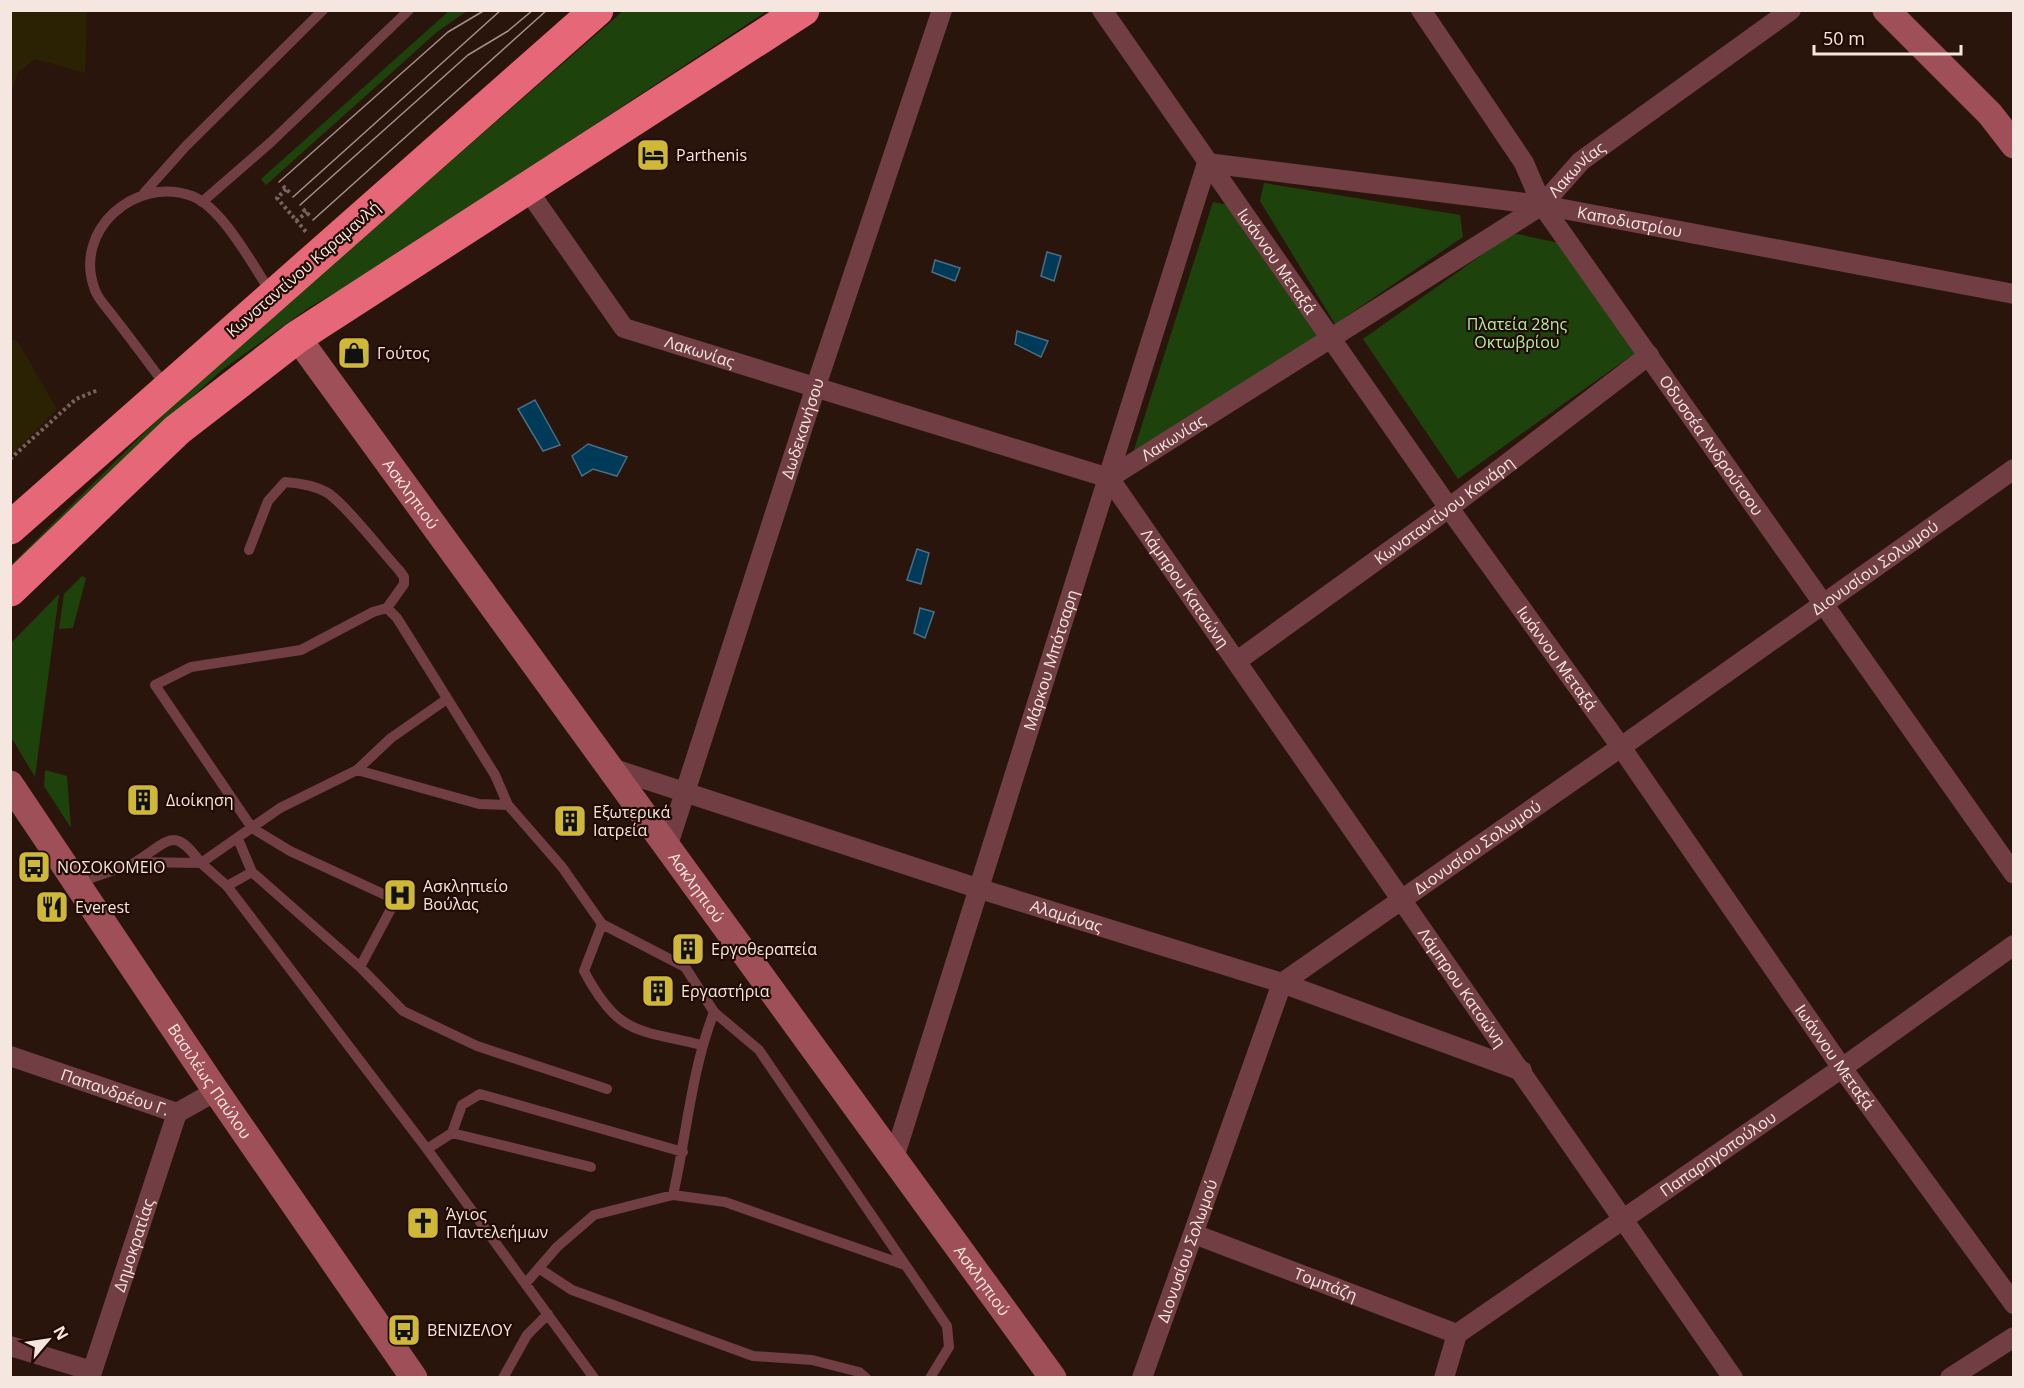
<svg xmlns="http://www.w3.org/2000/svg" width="2024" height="1388" viewBox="0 0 2024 1388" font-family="'Open Sans',sans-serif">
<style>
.green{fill:#1e420c}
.sand{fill:#2a2202}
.water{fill:#003a59;stroke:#4a6e82;stroke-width:1.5}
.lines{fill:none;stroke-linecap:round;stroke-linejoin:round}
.path{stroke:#76635b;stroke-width:4;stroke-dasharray:3 3;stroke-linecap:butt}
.lane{stroke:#703e43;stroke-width:10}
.street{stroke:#703e43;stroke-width:20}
.secondary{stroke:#9f4f58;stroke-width:27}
.highway{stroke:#e66778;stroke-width:33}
.tram{stroke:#a3918a;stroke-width:1.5}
.labels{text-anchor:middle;stroke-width:4.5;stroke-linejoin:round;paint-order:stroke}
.poi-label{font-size:16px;fill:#f5e6e0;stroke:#200c04;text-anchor:start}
.street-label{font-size:16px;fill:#f5e6e0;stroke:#200c04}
.park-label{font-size:16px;fill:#b2ef9b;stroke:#200c04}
</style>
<rect width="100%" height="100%" fill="#2a150c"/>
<!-- green -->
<path class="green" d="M449,11H467L437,32L266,185L261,179Z
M623,11H767L365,276L310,307L222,370L151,434L11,571V565L148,429L217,365Z
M1264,183L1460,215L1463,237L1335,324L1260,201Z
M1213,202L1228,205L1320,334L1131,459Z
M1513,233L1559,243L1635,353L1458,479L1363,339Z
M82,576L86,578L73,628L59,629L64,594Z
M59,594L35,777L11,737V643Z
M45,770L67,776L71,828L44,786Z"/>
<!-- sand -->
<path class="sand" d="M11,10L87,11L85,73L35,59L18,72L11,92Z
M11,339L18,342L57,409L11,456Z"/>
<!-- water -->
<path class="water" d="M1047,252L1061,256L1054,281L1041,276Z
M935,260L960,268L955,281L932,272Z
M1017,331L1048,341L1041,357L1015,344Z
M535,400L560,445L543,451L518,409Z
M588,444L627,457L617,476L593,469L582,476L572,456Z
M917,549L929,553L921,584L907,580Z
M920,608L934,612L925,638L914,633Z"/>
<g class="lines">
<!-- path -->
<path class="path" d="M283,186L290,193
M286,189L277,198L307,233
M303,209L310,216
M296,221L307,212
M10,459L76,399L98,390"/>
<!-- lane -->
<path class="lane" d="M144,193L185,147L323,10
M202,202L271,142L409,10
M165,385C148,362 131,339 113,316C107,308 98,299 95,290C72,231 135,175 192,196C223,208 253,266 272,294
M387,608L397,618L495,775L508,805L562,867L602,924L685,967L714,1012C691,1072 687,1133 673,1195L594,1215L557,1247L526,1283
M357,770L479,804L508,805
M238,839L252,872
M137,861C171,839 174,827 201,863L280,808L357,770L391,738L447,699
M77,883L137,862L201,863L227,886L427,1149L594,1378
M227,886L252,872L360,967L392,907L394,899L290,851L252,828L155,685L191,667L301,650L373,612L387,608L404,584V577L399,570C383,553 343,501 326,492C313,485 299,483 285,482L268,501L249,550
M602,924L584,971C618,1035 636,1029 701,1045
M360,967L403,1011L477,1046L607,1089
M714,1012L759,1050L947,1326L949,1347L930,1378
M452,1133L462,1105L480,1094L683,1152
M427,1149L452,1133L591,1167
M673,1195L725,1202L905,1265
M540,1269L572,1290L753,1356L812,1360L859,1372L866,1378
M503,1378L527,1335L548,1314"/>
<!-- street -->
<g class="street">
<path id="s1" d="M1102,10L1449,508L1621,747L1842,1068L2014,1304"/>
<path id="s2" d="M1421,10L1524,163L1542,205L2014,874"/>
<path id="s3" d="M527,189L624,328L1109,478L1542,205L1581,161L1791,10"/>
<path id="s4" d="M1109,478L1733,1378"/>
<path id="s5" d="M1237,661L1449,508L1649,355"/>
<path id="s6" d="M608,767L977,888L1282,983L1522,1071"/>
<path id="s7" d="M667,848L816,386L942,10"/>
<path id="s8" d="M10,1056L177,1113L216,1091"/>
<path id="s9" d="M894,1158L1207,163L1542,205L2014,294"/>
<path id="s10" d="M1194,1234L1457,1334"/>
<path d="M10,1346L92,1371"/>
<path id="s11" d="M90,1378L177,1113"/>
<path id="s12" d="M1142,1378L1282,983L1621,747L2014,469"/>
<path id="s13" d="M1444,1378L1457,1334L1842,1068L2014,945"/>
<path d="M1950,1378L2014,1337"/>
</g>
<!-- secondary -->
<g class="secondary">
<path d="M1886,10L1990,114L2014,145"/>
<path id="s14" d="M297,337L1053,1378"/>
<path id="s15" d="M10,784L216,1091L414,1378"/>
</g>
<!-- highway -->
<path class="highway" d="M10,528L597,10
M10,590L177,430L297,337L803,10"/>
<!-- tram -->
<path class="tram" d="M279,182L448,32L485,10
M293,197L501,10
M300,205L468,55L508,31L533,10
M313,220L547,10"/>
</g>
<!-- icons -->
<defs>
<g id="hotel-square" transform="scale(1.725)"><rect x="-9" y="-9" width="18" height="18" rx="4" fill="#cfb837" stroke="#200c04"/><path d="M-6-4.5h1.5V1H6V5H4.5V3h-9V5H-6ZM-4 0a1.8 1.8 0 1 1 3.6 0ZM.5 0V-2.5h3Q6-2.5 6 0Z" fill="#111"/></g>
<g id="shop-square" transform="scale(1.725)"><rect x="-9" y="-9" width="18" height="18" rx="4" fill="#cfb837" stroke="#200c04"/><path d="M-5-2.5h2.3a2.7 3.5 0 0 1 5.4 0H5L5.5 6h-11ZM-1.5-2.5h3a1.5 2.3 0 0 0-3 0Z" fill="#111"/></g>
<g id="building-square" transform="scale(1.725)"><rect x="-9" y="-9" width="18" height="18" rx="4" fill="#cfb837" stroke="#200c04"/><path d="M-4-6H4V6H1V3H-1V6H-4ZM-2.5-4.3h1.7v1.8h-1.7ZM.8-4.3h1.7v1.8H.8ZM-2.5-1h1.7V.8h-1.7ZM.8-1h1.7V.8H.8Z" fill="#111"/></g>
<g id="bus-square" transform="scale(1.725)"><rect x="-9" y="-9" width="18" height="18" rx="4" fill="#cfb837" stroke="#200c04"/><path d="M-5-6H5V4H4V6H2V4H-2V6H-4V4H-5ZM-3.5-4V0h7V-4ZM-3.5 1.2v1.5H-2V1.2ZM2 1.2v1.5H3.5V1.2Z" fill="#111"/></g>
<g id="hospital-square" transform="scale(1.725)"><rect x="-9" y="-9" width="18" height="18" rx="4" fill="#cfb837" stroke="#200c04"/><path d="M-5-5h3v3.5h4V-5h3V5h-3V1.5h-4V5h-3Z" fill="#111"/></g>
<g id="restaurant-square" transform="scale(1.725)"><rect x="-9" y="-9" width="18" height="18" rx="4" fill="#cfb837" stroke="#200c04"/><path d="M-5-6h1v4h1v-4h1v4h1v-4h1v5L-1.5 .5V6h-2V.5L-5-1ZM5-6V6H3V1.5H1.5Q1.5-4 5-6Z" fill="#111"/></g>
<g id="church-square" transform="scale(1.725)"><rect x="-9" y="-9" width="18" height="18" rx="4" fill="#cfb837" stroke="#200c04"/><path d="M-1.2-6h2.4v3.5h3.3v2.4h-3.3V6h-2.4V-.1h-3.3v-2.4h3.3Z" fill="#111"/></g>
</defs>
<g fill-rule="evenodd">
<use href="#hotel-square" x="653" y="155"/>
<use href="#shop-square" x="354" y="353"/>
<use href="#building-square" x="143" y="800"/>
<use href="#building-square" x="570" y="821"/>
<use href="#bus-square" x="34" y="867"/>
<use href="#hospital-square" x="400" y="895"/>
<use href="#restaurant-square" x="52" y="907"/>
<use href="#building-square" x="688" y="949"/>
<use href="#building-square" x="658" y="991"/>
<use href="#church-square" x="423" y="1223"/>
<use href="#bus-square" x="404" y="1330"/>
</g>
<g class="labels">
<!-- poi labels -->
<g class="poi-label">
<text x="676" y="161">Parthenis</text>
<text x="377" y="359">Γούτος</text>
<text x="166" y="806">Διοίκηση</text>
<text x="593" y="818">Εξωτερικά<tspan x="593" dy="18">Ιατρεία</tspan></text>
<text x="57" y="873">ΝΟΣΟΚΟΜΕΙΟ</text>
<text x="423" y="892">Ασκληπιείο<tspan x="423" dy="18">Βούλας</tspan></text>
<text x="75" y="913">Everest</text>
<text x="711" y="955">Εργοθεραπεία</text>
<text x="681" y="997">Εργαστήρια</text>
<text x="446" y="1220">Άγιος<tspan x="446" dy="18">Παντελεήμων</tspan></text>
<text x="427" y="1336">ΒΕΝΙΖΕΛΟΥ</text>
</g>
<!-- street labels -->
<g class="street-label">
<text dy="6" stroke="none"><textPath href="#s3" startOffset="1239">Λακωνίας</textPath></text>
<text dy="6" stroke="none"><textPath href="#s9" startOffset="1470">Καποδιστρίου</textPath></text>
<text dy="6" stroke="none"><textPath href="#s1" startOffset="306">Ιωάννου Μεταξά</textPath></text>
<text transform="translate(303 269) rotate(-41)" y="6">Κωνσταντίνου Καραμανλή</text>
<text dy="6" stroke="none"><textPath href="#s3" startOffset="249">Λακωνίας</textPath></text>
<text dy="6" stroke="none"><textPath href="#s7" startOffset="441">Δωδεκανήσου</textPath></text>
<text dy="6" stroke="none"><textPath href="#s3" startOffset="753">Λακωνίας</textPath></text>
<text dy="6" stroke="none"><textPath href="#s2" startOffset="524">Οδυσσέα Ανδρούτσου</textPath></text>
<text dy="6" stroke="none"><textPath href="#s14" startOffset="194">Ασκληπιού</textPath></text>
<text dy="6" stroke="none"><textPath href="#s5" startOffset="256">Κωνσταντίνου Κανάρη</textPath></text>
<text dy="6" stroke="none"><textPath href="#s12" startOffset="1143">Διονυσίου Σολωμού</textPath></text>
<text dy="6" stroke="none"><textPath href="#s4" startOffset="134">Λάμπρου Κατσώνη</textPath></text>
<text dy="6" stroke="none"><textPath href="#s1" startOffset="792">Ιωάννου Μεταξά</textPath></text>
<text dy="6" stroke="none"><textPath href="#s9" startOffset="522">Μάρκου Μπότσαρη</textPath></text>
<text dy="6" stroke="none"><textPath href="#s12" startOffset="657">Διονυσίου Σολωμού</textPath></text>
<text dy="6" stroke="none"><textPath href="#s14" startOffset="680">Ασκληπιού</textPath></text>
<text dy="6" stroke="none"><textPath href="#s6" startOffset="482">Αλαμάνας</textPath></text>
<text dy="6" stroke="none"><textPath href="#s4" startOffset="620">Λάμπρου Κατσώνη</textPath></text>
<text dy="6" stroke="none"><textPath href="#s1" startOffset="1278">Ιωάννου Μεταξά</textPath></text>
<text dy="6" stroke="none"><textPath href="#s15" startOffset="358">Βασιλέως Παύλου</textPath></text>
<text dy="6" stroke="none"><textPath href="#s8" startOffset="111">Παπανδρέου Γ.</textPath></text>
<text dy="6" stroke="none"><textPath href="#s13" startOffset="363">Παπαρηγοπούλου</textPath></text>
<text dy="6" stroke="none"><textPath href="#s11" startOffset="140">Δημοκρατίας</textPath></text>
<text dy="6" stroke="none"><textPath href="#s12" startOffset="135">Διονυσίου Σολωμού</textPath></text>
<text dy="6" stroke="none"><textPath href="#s14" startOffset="1166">Ασκληπιού</textPath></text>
<text dy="6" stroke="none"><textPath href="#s10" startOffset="141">Τομπάζη</textPath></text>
</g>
<!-- park labels -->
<g class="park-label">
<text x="1517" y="330">Πλατεία 28ης<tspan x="1517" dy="18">Οκτωβρίου</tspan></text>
</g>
</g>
<!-- border -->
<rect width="2024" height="1388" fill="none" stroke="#f5e6e0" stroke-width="24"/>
<!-- north arrow -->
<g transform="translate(48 1340) rotate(61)" stroke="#200c04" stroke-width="4.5" paint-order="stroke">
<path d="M0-4.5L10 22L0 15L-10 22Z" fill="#f5e6e0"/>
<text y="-9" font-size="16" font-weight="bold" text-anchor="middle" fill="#f5e6e0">N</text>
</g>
<!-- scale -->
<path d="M1814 45v9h147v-9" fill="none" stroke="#f5e6e0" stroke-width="3"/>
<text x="1823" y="45" font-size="18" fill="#f5e6e0" stroke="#200c04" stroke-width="4.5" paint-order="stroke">50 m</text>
</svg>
